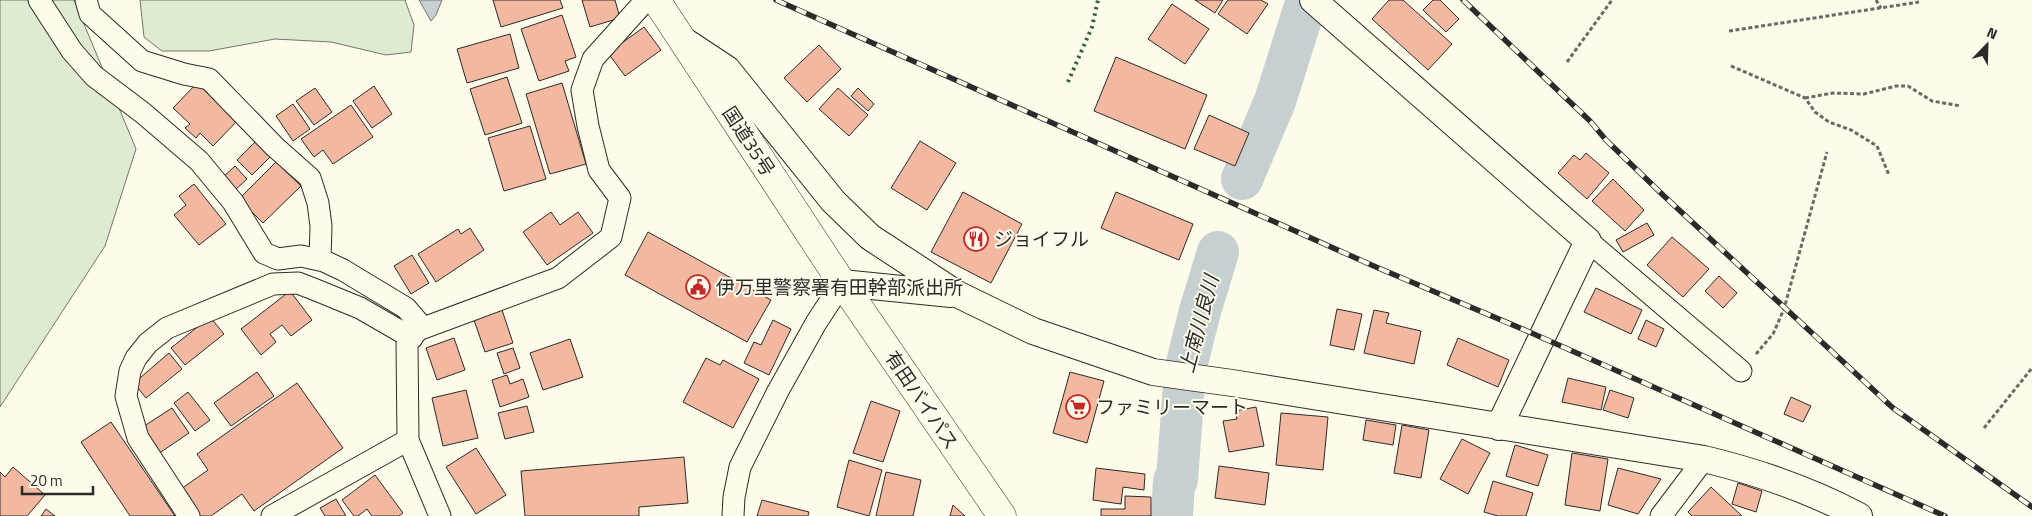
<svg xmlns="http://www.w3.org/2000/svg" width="2032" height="516" viewBox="0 0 2032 516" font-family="'Titillium Web','Noto Sans JP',sans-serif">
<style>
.green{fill:#deebd1;stroke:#74746e}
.water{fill:#c7d0d0;stroke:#74746e}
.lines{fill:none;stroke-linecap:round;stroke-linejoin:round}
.river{stroke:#c7d0d0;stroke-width:42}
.building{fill:#f2b8a0;stroke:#2b2b2b}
.minor-casing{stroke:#2b2b2b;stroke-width:23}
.tertiary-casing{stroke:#2b2b2b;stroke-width:28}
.trunk-casing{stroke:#2b2b2b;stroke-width:29}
.path{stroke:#6a6964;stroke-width:3;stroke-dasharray:4 2.5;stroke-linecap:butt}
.minor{stroke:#fdfbea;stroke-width:21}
.tertiary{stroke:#fdfbea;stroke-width:26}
.trunk{stroke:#fdfbea;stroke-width:28}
.rail-casing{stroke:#2b2b2b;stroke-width:5.5}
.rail{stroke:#fdfbea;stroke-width:4;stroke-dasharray:11;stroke-linecap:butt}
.hedge{stroke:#34623c;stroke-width:4;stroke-dasharray:2.5 4;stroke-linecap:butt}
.labels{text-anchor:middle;stroke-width:4;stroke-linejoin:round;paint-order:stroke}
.street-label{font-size:19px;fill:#2b2b2b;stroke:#fdfbea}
.poi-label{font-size:19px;fill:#2b2b2b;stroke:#fdfbea;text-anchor:start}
.water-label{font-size:20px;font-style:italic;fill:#2b2b2b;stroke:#fdfbea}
</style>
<rect width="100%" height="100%" fill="#fdfbea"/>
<!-- green -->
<path class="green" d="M0,0H74L136,149L105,246L0,407Z
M140,0H405L414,25L411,52L386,55L331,42L275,39L209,51H162L144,37Z"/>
<!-- water -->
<path class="water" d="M419,0H442L436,15L431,21Z"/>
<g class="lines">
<!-- river -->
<path class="river" d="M1242,179L1275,101L1307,0
M1172,516L1174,481L1177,480L1185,371L1200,311L1218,252"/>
</g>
<!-- building -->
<path class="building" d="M493,0H560L563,8L501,27Z
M582,0H615L620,18L590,27Z
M1195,0H1223L1215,13Z
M1228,0H1261L1268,4L1247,34L1218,14Z
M1389,0H1403L1452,44L1428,70L1372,19Z
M1433,0H1440L1459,19L1446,32L1423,10Z
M1172,4L1209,29L1185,64L1148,39Z
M562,15L576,57L565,61L569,71L539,81L521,29Z
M644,27L661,50L625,76L608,53Z
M510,34L519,68L467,83L457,49Z
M819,45L841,69L807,102L784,78Z
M1116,57L1207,95L1185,149L1094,111Z
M507,77L522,123L485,135L470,89Z
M197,83L237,121L213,146L200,133L196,138L185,128L190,124L173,108Z
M562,83L586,164L550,174L526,94Z
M374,86L392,114L372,128L353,101Z
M315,88L332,112L314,125L296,101Z
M838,88L868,115L849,136L819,109Z
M858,88L874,104L868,111L851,96Z
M293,104L310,129L293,141L276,116Z
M351,105L373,137L333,164L323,150L314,157L301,139Z
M1209,115L1249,133L1235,166L1194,149Z
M530,126L546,179L504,191L488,138Z
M257,140L272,155L252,175L237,160Z
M920,141L956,163L927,210L891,188Z
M1586,153L1609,173L1587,199L1558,173L1574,155L1580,160Z
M276,162L301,186L263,223L239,199Z
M235,166L247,179L235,190L223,177Z
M1613,179L1644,210L1625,231L1592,201Z
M194,184L226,224L199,245L174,215L186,205L179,196Z
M963,192L1022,224L991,283L931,252Z
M1116,192L1193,224L1179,260L1101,228Z
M551,212L560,225L578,212L593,233L547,265L523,232Z
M1647,223L1654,235L1623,252L1616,240Z
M470,228L484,250L436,282L418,254L458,229L461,234Z
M648,232L771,300L747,342L625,275Z
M1672,237L1709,269L1683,297L1647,265Z
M412,255L429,283L411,294L394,266Z
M1719,276L1737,293L1723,308L1705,291Z
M1596,288L1642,310L1631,334L1584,312Z
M290,291L312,320L291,336L282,325L270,334L276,342L261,355L241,329Z
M501,307L513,343L485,352L473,317Z
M1337,309L1362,314L1354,350L1330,345Z
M1374,310L1389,313L1386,323L1421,331L1414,364L1364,353Z
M210,317L224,334L185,365L171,348Z
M773,320L791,329L769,375L744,363L754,342L761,345Z
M1646,320L1664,329L1656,347L1638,339Z
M454,338L465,370L437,380L426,348Z
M1458,338L1509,360L1498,387L1447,365Z
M570,339L583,377L543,390L530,353Z
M513,348L520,368L504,374L497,353Z
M169,353L182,369L146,398L134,383Z
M706,358L720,365L723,360L759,379L733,428L683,402Z
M257,372L274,396L231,426L214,403Z
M1070,372L1104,381L1087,443L1053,433Z
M507,375L510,384L523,379L529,397L500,407L492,380Z
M1568,378L1606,387L1601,410L1562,402Z
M297,383L343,448L254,511L242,494L211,516H200L181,489L208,470L197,454Z
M466,390L478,438L443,446L432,398Z
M1610,390L1634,398L1628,418L1603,410Z
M188,392L210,420L195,431L174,403Z
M1791,397L1811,406L1803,422L1784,414Z
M871,401L900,411L883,462L853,453Z
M527,406L534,432L505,439L498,413Z
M1256,407L1264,446L1229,452L1223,421L1237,419L1235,411Z
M172,408L189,433L158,454L141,428Z
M1281,413L1328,417L1323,470L1276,465Z
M1366,420L1396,425L1393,445L1363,440Z
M111,422L175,516H130L81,442Z
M1402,425L1429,430L1421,478L1394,473Z
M1462,439L1490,453L1468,494L1440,479Z
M1515,445L1548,455L1538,486L1506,476Z
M476,448L506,495L476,514L446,467Z
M1572,453L1608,459L1600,511L1565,505Z
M684,457L688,503L639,507V516H525L521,471Z
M849,460L882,470L869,516L837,507Z
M1219,466L1269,473L1265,505L1215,498Z
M13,467L45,495L27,516H0V472L5,477Z
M1096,468L1145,474L1144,490L1123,487L1121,504L1093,500Z
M1618,468L1661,479L1638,514L1608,505Z
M886,472L921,480L913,516H876Z
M375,475L403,513L399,516H372L367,509L358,516H354L342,500Z
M1493,481L1533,493L1526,516H1498L1484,512Z
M1738,483L1762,491L1756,512L1732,504Z
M1711,487L1742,516H1692L1688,512Z
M1125,496L1151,497V516H1101V509H1125Z
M336,499L346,516H325L320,508Z
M762,500L809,512L808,516H757Z
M953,505L965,516H950Z
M46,509L55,516H41Z"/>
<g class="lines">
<!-- minor casing -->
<g class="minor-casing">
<path id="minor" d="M39,0L72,51L94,76L143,113L199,161L233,202L264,253L278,259L301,256L324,261L343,270L406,308L423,328
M86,0L90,14L142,61L184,74L209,79L275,147L310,178L318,203L321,226L320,260
M1588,241L1741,371
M189,516L138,438L126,396L130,371L136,358L148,343L167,328L273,284L298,283L316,290L360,308L412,338
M272,516L408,440
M440,516L408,440L407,343L418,330L558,278L611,237L620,198L599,170L588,126L582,90L593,59L646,0
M733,516L734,497L740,467L778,391L816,323L842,283
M1661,516L1704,459"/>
</g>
<!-- tertiary casing -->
<g class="tertiary-casing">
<path id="tertiary" d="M1313,0L1588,241L1499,427
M683,40L727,69L833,201L870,237L957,294L1033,331L1153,372L1232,383L1704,459C1758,472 1810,490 1859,516
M842,283L951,294"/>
</g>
<!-- trunk casing -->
<g class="trunk-casing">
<path id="trunk" d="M656,0L842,283L1002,516"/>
</g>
<!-- path -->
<path class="path" d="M1876,0L1881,8
M1729,31L1919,2
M1567,62L1612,0
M1731,66L1805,98L1815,112L1829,122L1851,130L1877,146L1889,175
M1805,98L1833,93L1864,94L1896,86H1908L1932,101L1961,106
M1756,354L1773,334L1784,309L1827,152
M1984,428L2032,368"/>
<!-- minor -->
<use href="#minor" class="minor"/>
<!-- tertiary -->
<use href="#tertiary" class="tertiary"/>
<!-- trunk -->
<use href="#trunk" class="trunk"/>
<!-- rail casing -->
<g class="rail-casing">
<path id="rail" d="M776,0L1376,267L1527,331L1945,516
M1463,0L1590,121L1606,140L1664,196L1893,408L2032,507"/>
</g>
<!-- rail -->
<use href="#rail" class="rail"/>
<!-- hedge -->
<path class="hedge" d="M1068,82L1092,27L1098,0"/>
</g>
<!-- icons -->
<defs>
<g id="restaurant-ring" transform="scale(1.25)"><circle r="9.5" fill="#fdfbea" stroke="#c62828" stroke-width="1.5"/><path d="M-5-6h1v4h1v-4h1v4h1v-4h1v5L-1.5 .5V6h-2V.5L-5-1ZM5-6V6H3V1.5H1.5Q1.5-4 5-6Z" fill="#c62828"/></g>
<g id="civic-ring" transform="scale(1.25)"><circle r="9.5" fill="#fdfbea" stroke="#c62828" stroke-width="1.5"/><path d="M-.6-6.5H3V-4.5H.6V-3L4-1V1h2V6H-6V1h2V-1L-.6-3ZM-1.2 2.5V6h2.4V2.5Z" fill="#c62828"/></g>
<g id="supermarket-ring" transform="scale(1.25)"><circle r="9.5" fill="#fdfbea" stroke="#c62828" stroke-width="1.5"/><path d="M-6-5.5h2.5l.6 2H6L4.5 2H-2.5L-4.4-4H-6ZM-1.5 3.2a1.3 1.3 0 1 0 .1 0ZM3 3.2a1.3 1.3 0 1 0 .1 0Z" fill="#c62828"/></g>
</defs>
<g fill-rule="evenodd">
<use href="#restaurant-ring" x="976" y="239"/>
<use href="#civic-ring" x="698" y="287"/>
<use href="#supermarket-ring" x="1078" y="407"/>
</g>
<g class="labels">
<!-- street labels -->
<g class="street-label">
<text transform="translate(749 141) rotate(57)" y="7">国道35号</text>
<text transform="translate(922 400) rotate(56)" y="7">有田バイパス</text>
</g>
<!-- poi labels -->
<g class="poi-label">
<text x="994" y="246">ジョイフル</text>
<text x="716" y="294">伊万里警察署有田幹部派出所</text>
<text x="1096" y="414">ファミリーマート</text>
</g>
<!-- water labels -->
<g class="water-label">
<text transform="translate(1199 324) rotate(-75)" y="7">上南川良川</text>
</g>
</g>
<!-- north arrow -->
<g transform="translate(1987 45) rotate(23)" stroke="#fdfbea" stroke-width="4" paint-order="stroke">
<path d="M0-4L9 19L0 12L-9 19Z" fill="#2b2b2b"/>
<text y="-8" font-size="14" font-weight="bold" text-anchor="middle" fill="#2b2b2b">N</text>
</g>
<!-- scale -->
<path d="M22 486v8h71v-8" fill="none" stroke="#2b2b2b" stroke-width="2.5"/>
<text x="30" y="486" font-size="15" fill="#2b2b2b" stroke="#fdfbea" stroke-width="4" paint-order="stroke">20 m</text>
</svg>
